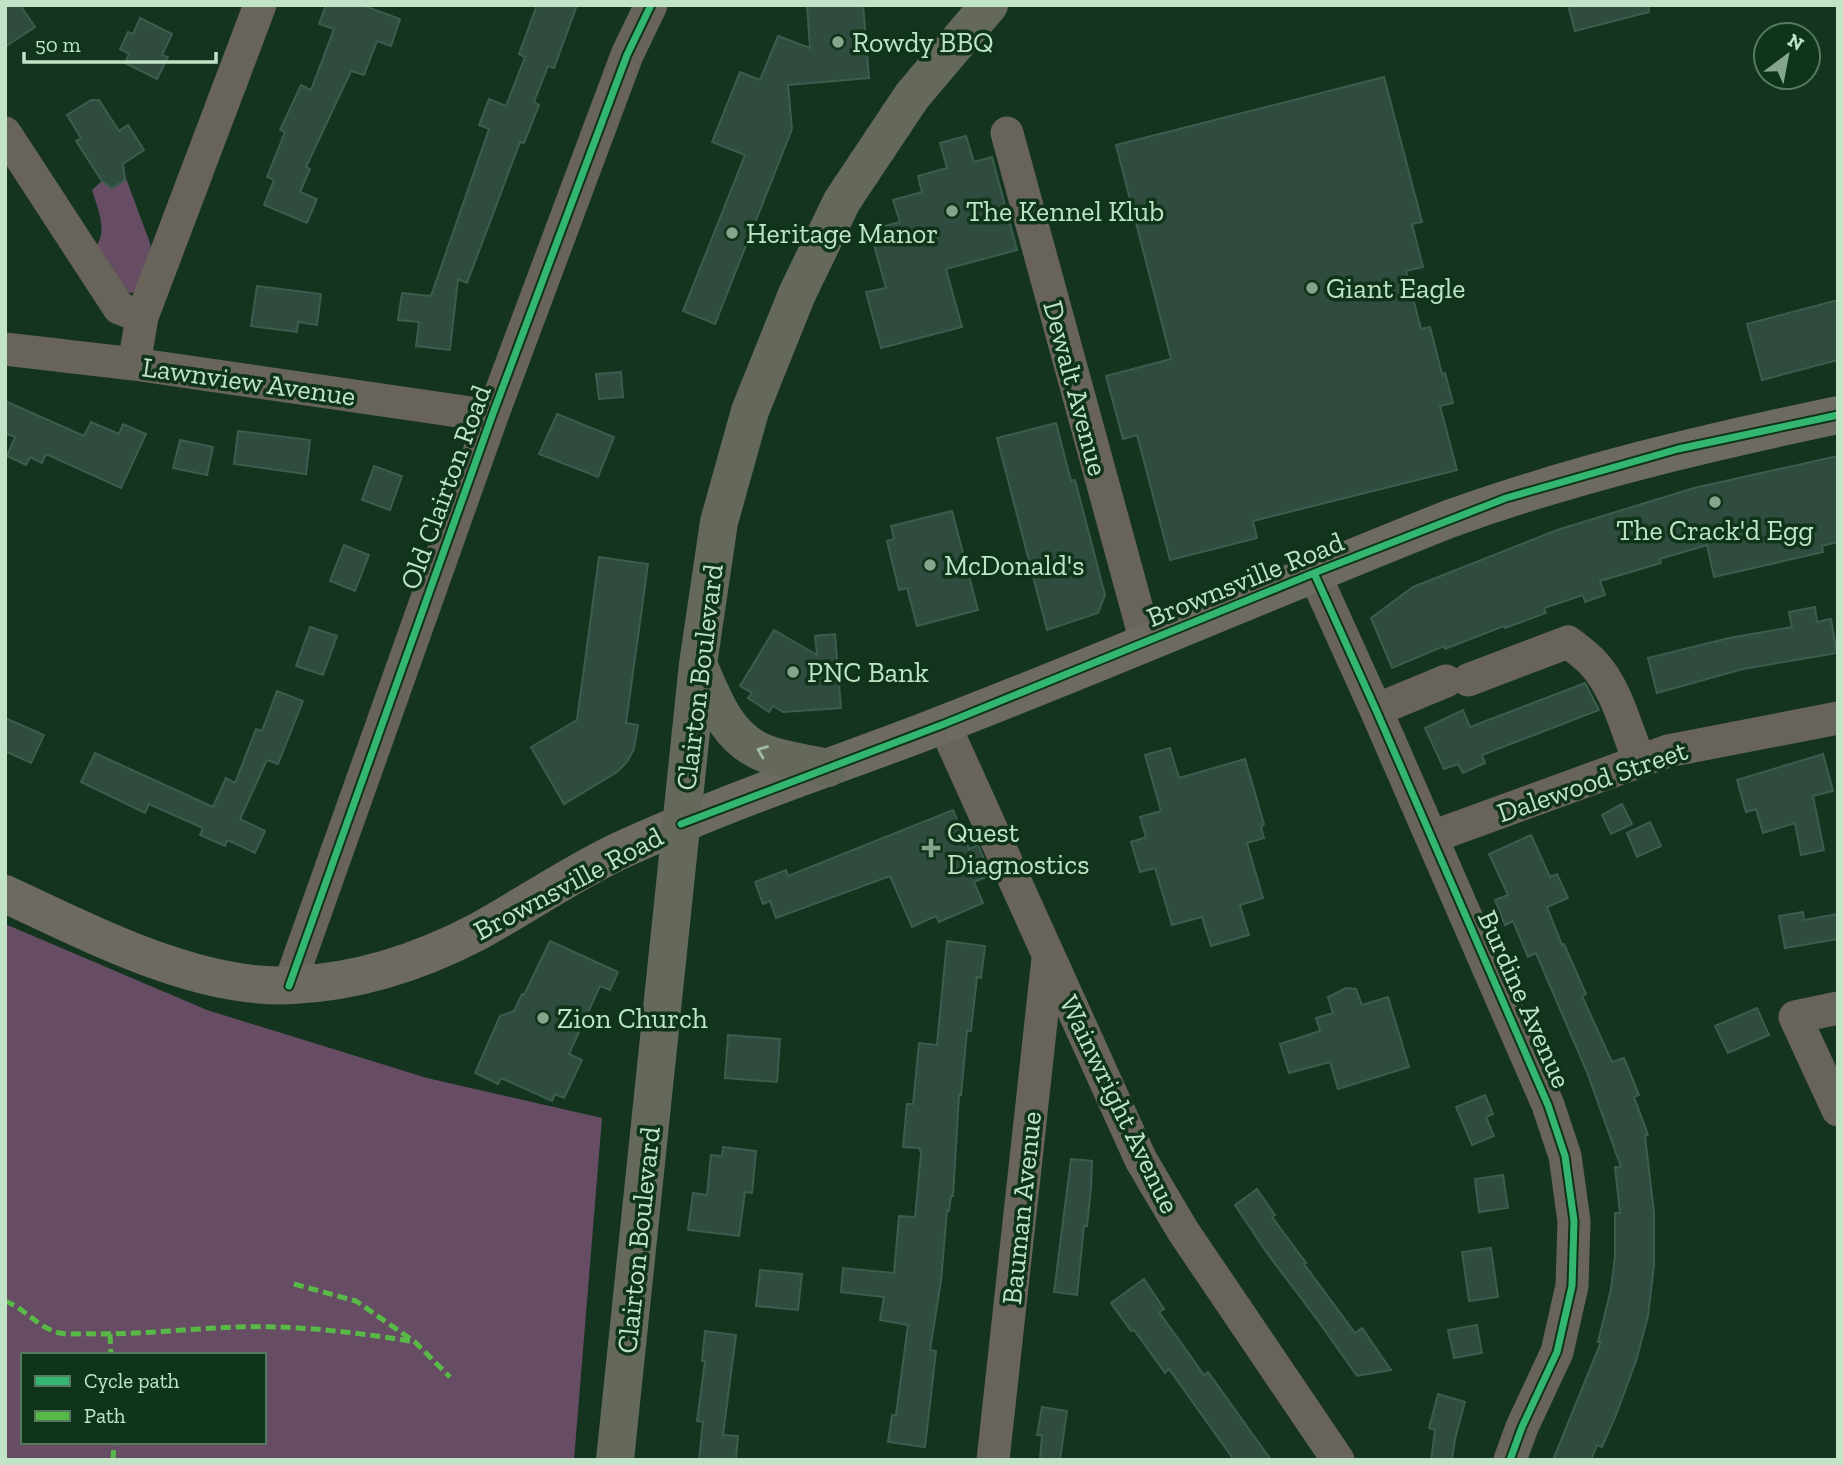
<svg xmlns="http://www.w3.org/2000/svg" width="1843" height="1465" viewBox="0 0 1843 1465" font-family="'Zilla Slab',serif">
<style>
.green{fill:#664d64;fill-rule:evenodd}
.building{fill:#304c3e;stroke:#3a5d4e;stroke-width:2}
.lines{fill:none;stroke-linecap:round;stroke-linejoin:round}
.minor{stroke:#68635b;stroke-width:33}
.major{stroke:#6d6b61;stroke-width:38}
.highway{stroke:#64695c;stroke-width:38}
.quiet{stroke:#58b947;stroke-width:5;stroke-dasharray:10 5;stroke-linecap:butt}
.cycleway-casing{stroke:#0f341a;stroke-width:11}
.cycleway{stroke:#33b770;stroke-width:7}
.oneway{stroke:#a0b9a2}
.poi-dot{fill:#84a68d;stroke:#0f341a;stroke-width:2.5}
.labels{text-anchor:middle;stroke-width:7;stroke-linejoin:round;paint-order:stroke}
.poi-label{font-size:28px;fill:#c1e4c7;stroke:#0f341a;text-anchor:start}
.street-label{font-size:28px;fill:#c1e4c7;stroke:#0f341a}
</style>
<rect width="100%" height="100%" fill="#143420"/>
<!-- green -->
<path class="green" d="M124,173L150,243L152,257L135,292L129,293L95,247C109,232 97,207 92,190L102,181L111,187C119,187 125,182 124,173Z
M5,924L207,1010L427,1078L602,1118L574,1460H5ZM23,1355H264V1442H23Z"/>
<!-- building -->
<path class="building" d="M5,5H20L35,27L5,47Z
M326,5H362L400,19L391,46L377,41L364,75L351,71L306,167L310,169L300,192L317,199L307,223L264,205L274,180L267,177L285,132L280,130L301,85L311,90L334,29L319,24Z
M537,5H577L554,68L548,66L534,102L539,105L524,143L520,142L467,283L458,279L450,350L416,346L419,322L398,320L402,293L431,296L489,129L479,125L489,99L506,106L525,57L519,54Z
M807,5H863L869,78L788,85L792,129L715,324L683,311L745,155L712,142L740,72L760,80L778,36L810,48Z
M1568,5H1648L1649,12L1575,31Z
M140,18L172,34L162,55L168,57L157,79L125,63L129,54L120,49L128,32L133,34Z
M1384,77L1422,222L1412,224L1423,267L1406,271L1421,329L1430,327L1442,374L1445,373L1453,403L1440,406L1457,470L1253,521L1257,538L1170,560L1137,435L1123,439L1106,376L1171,359L1116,145Z
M91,100H99L119,131L128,125L144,150L123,164L125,180L112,188L102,181L76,141L81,138L67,115Z
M966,136L974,162L992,157L1017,250L946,269L962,327L881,348L866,292L886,288L872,238L887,234L885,226L900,222L893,200L922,192L918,176L947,168L940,143Z
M257,286L321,294L317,325L298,322L297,332L251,326Z
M1838,300V360L1762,380L1747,324Z
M621,372L623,397L599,399L596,374Z
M5,401L84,436L91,422L119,434L123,424L146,434L121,488L46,454L42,463L30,457L26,465L7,456L15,437L5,433Z
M557,414L614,437L598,477L539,454Z
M1056,423L1071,481L1075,480L1105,595L1098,613L1047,630L997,438Z
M238,431L310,440L306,474L234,464Z
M180,440L213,447L207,475L173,468Z
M1838,456V542L1822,546L1823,552L1714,577L1707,545L1660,559L1661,563L1600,581L1605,595L1585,602L1583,595L1544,608L1546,613L1505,628L1504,626L1445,649L1444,646L1392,668L1371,618L1413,587L1557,530L1694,488Z
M374,466L402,476L390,510L362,500Z
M952,511L978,610L917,626L907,588L899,590L887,541L894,539L891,526Z
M344,545L369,555L355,591L330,581Z
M599,557L648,564L626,723L638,725L634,749L627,762L617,772L564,804L531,747L577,720Z
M1815,607L1817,622L1831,619L1837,653L1743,669L1657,693L1648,658L1729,638L1792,627L1789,612Z
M310,627L337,636L323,675L296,666Z
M774,630L817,655L815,636L835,634L841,708L783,712L773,706L769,712L748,698L752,693L740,686Z
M1585,683L1599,710L1482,755L1485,763L1463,773L1458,764L1444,769L1425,728L1463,710L1470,727Z
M277,691L303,701L278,764L267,760L240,819L265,831L255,853L230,841H227L225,846L200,835L203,828L149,804L145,813L81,782L95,753L213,807L226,778L235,783L256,729L262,731Z
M5,718L44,735L31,763L5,751Z
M1170,748L1179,778L1245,759L1264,824L1261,828L1264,838L1247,843L1263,898L1240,905L1249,935L1211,946L1202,917L1172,925L1155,868L1140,872L1131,842L1146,837L1140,817L1161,811L1145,755Z
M1823,754L1833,791L1813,796L1824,850L1801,855L1795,823L1763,833L1756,809L1746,812L1737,780Z
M1622,804L1632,824L1611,834L1602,815Z
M953,810L969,849L978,845L991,875L974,882L983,903L939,922L936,916L912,927L890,876L776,918L770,901L763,904L755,882L786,870L788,876Z
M1650,822L1661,846L1637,857L1627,833Z
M1531,835L1550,877L1557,874L1568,898L1547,907L1562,945L1564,944L1586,994L1582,996L1612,1062L1624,1058L1639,1095L1634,1097L1648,1135L1645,1136L1654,1213V1265L1648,1316L1636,1361L1616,1415L1602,1447L1597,1445L1591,1460H1553L1601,1342H1598L1611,1289L1615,1256V1213H1620L1615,1167H1621L1587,1072L1536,953L1528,957L1513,921L1505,925L1495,900L1508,895L1489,854Z
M1803,912L1804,920L1838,914V939L1785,948L1779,916Z
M550,941L618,972L610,990L600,986L569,1054L582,1060L564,1098L555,1094L552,1101L501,1078L498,1084L475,1073L500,1016L514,1011L522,994L524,995Z
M947,941L985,946L981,978L977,977L971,1031H967L961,1095H959L953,1196H951L949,1211H947L941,1281L930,1350L936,1351L925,1447L888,1442L892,1415H896L908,1325L880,1320L884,1297L841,1292L843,1268L894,1273L899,1216L915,1217L921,1153L919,1148L903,1147L907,1104H913L919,1043L937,1045Z
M1346,988L1356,989L1362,1005L1388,997L1409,1067L1338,1089L1330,1062L1289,1073L1280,1044L1320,1031L1316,1018L1333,1013L1328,997Z
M1757,1008L1769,1035L1728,1053L1715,1026Z
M728,1035L780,1039L777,1082L725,1078Z
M1485,1095L1493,1114L1486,1117L1494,1136L1472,1145L1456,1107Z
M723,1147L756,1151L752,1193L745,1192L739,1236L688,1230L693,1193L707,1195L711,1155L722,1156Z
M1071,1159L1092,1161L1091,1188L1087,1226H1084L1077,1295L1054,1292Z
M1503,1175L1508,1208L1479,1212L1475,1179Z
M1257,1189L1275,1215L1272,1217L1306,1263L1304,1264L1355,1333L1362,1328L1391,1370L1357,1376L1316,1318L1267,1253L1235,1205Z
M1491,1248L1498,1297L1469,1301L1462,1252Z
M760,1270L802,1274L798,1310L756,1306Z
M1144,1279L1164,1309L1159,1312L1204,1375L1208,1372L1271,1460H1234L1169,1369L1165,1373L1134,1330L1131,1331L1111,1303Z
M1477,1325L1482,1353L1454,1358L1448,1330Z
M705,1331L736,1335L723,1435L738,1436L736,1460H699L703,1422L697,1421L705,1361H702Z
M1438,1394L1465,1402L1455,1439L1452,1460H1431L1435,1430L1429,1428Z
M1042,1407L1067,1411L1060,1460H1040L1042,1435H1037Z"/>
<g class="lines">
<!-- minor -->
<path class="minor" d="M5,133L119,308L142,317
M1007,133L1146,642
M5,349L134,364L492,416
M134,364L142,317L260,5
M1314,573L1376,710L1548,1105L1565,1156L1574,1221L1572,1286L1557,1352L1522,1427L1510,1460
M1468,680L1568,642C1577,649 1587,656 1594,664C1617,689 1626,729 1639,760
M1376,710L1446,681
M944,724L1141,1160L1183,1231L1338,1460
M1432,837L1668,751L1838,718
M289,986L492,416L627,55L651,5
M1838,1008L1795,1017L1838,1110
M993,1460L1048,958"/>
<!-- major -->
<path class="major" d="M5,894C90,933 199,991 293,985C357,982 422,961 479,931C524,906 568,876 615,853C638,842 662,832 686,822C772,785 862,757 949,722C1117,657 1282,585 1449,519C1577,473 1705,443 1838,415"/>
<!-- highway -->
<path class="highway" d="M698,664C713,698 726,738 764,753C784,761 807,763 828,768
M615,1460L698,664L719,522L750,411L797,294L842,201L912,96L989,5"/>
<!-- quiet -->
<path class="quiet" d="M294,1284L356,1301L415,1342L450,1377
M5,1301C25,1308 39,1329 60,1333C71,1335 85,1333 97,1334C143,1334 189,1329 235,1327C295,1325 356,1332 415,1342
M110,1334L111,1355
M113,1460L114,1442"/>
<!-- cycleway casing -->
<g class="cycleway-casing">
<path id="cycleway" d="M1314,573L1376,710L1548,1105L1565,1156L1574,1221L1572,1286L1557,1352L1522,1427L1510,1460
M681,824L944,724L1314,573L1506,498L1678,449L1838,415
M289,986L492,416L627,55L651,5"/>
</g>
<!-- cycleway -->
<use href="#cycleway" class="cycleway"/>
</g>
<!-- one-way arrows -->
<defs><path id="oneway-chevron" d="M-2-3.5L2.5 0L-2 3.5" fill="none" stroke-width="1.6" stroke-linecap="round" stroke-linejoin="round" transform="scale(1.75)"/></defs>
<use class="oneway" href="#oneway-chevron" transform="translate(762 751) rotate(-158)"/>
<!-- markers -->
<g class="poi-dot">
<circle cx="838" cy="42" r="7"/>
<circle cx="952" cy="211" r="7"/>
<circle cx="732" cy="233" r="7"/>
<circle cx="1312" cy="288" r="7"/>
<circle cx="1715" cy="502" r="7"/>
<circle cx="930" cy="565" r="7"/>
<circle cx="793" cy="672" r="7"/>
<path d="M927.5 837.5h7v7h7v7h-7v7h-7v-7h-7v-7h7z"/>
<circle cx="543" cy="1018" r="7"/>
</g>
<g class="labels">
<!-- poi labels -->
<g class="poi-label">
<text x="852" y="52">Rowdy BBQ</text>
<text x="966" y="221">The Kennel Klub</text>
<text x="746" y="243">Heritage Manor</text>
<text x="1326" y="298">Giant Eagle</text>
<text x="1715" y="540" text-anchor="middle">The Crack'd Egg</text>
<text x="944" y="575">McDonald's</text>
<text x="807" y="682">PNC Bank</text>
<text x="947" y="842">Quest<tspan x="947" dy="32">Diagnostics</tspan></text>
<text x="557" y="1028">Zion Church</text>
</g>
<!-- street labels -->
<g class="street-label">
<text transform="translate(249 381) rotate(8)" y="10">Lawnview Avenue</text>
<text transform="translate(1076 388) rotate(75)" y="10">Dewalt Avenue</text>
<text transform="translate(445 487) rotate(-70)" y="10">Old Clairton Road</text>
<text transform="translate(1245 579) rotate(-22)" y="10">Brownsville Road</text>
<text transform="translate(699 677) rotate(-83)" y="10">Clairton Boulevard</text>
<text transform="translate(1592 781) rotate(-19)" y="10">Dalewood Street</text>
<text transform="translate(568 883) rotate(-28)" y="10">Brownsville Road</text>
<text transform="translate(1525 999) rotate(66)" y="10">Burdine Avenue</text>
<text transform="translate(1120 1104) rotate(64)" y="10">Wainwright Avenue</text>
<text transform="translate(1021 1208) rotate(-84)" y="10">Bauman Avenue</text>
<text transform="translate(638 1240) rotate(-84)" y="10">Clairton Boulevard</text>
</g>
</g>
<!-- border -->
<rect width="1843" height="1465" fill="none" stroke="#c1e4c7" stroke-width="14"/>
<!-- legend -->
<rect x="21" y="1353" width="245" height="91" fill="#0f341a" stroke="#567a5f" stroke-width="2"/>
<rect x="35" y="1376" width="35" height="10" fill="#33b770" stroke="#567a5f" stroke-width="2"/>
<text x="84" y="1388" font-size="21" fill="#c1e4c7">Cycle path</text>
<rect x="35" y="1411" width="35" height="10" fill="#58b947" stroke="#567a5f" stroke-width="2"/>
<text x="84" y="1423" font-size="21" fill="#c1e4c7">Path</text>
<!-- north arrow -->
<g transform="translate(1787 56) rotate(32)"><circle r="33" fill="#0f341a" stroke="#567a5f" stroke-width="2"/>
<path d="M0-5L12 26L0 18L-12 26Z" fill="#84a68d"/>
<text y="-10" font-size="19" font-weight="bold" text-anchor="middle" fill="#c1e4c7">N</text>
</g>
<!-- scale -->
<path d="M24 52v10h192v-10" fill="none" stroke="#c1e4c7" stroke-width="3.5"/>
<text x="35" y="52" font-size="21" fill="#c1e4c7" stroke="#0f341a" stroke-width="5" paint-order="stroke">50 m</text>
</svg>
